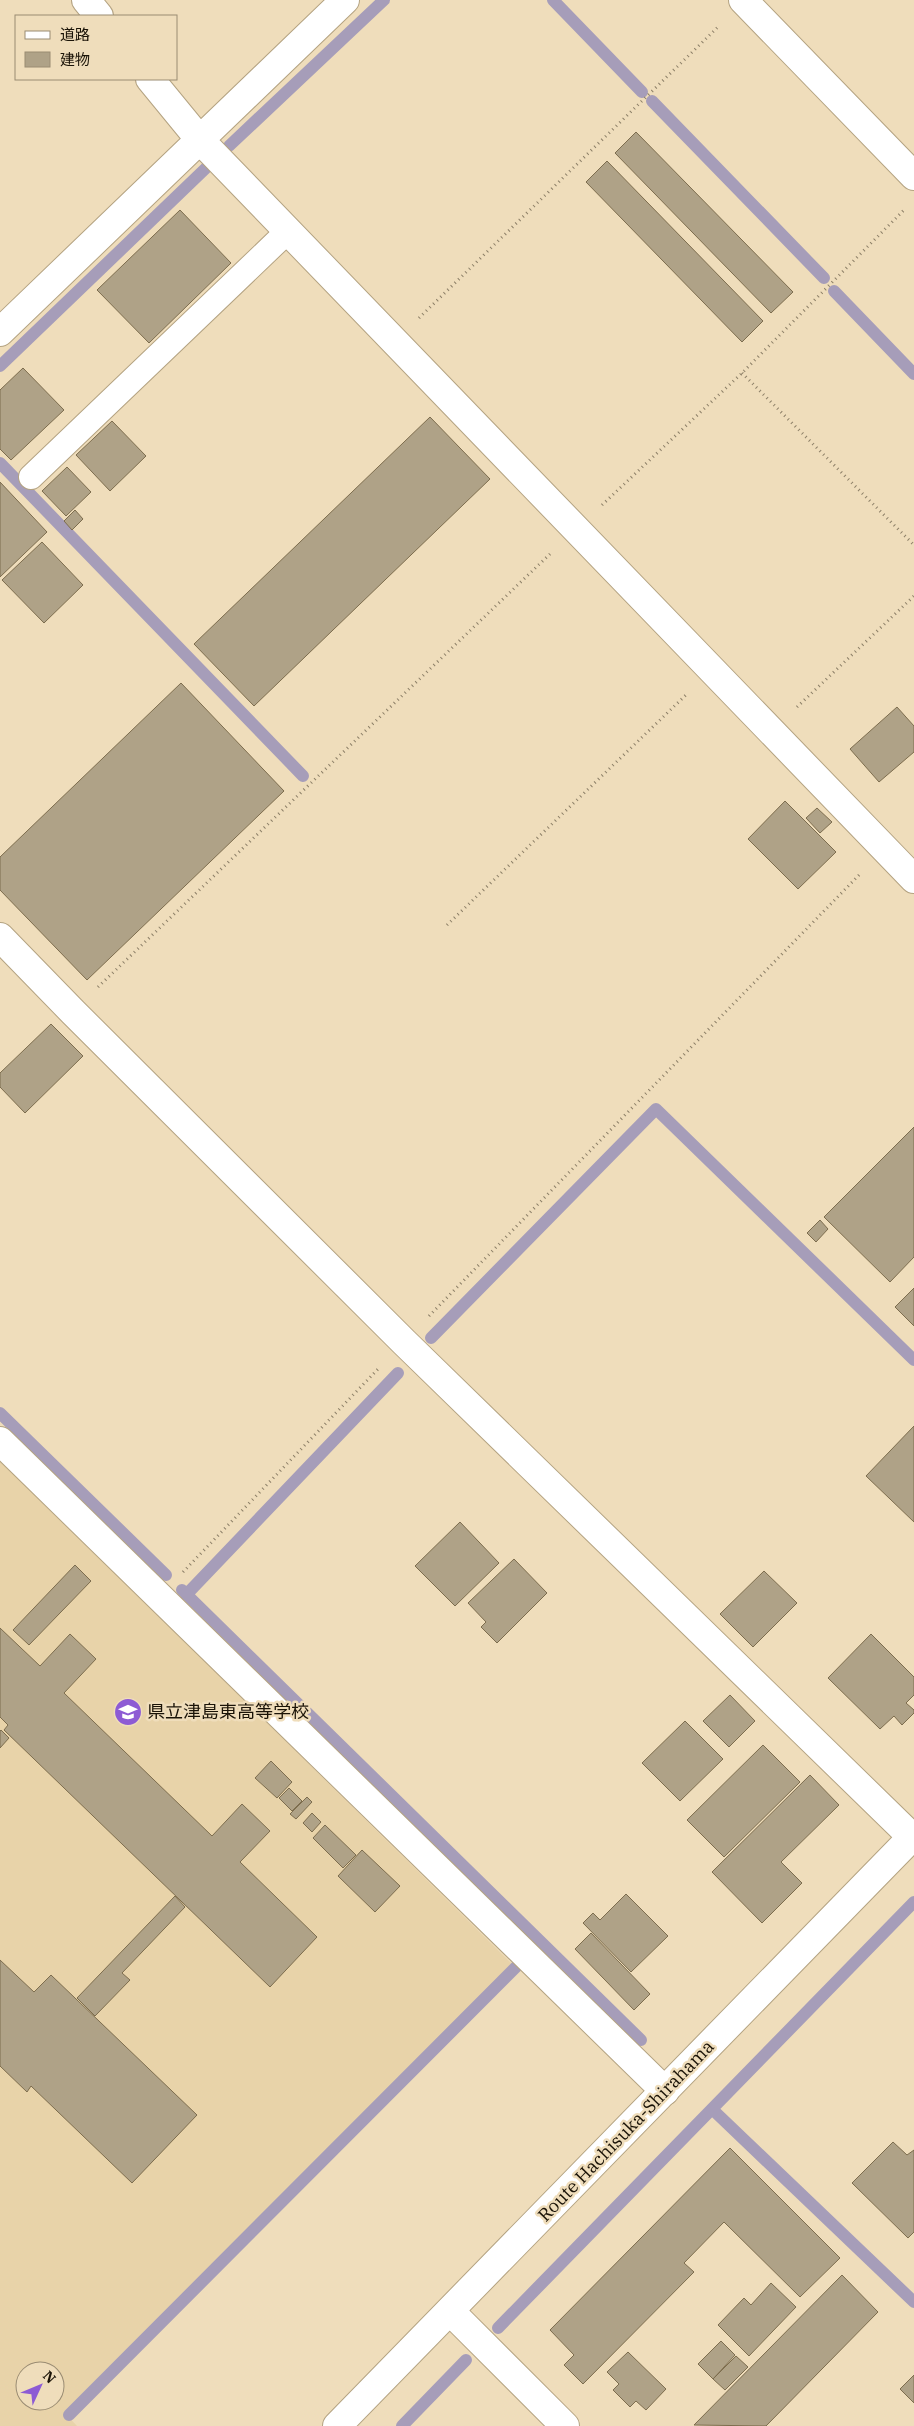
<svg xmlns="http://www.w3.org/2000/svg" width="914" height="2426" viewBox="0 0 914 2426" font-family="'IBM Plex Serif','Noto Sans JP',serif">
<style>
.built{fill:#e8d3a9;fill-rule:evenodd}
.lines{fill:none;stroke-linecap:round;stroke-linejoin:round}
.stream{stroke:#a69db9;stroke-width:12}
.building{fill:#afa287;stroke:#7d6d4e}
.service-casing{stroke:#b4a382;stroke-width:26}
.minor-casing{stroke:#b4a382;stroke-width:30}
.secondary-casing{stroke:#b4a382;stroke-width:30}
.path{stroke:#8c7f67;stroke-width:3;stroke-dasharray:1 4;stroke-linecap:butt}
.service{stroke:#fff;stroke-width:24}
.minor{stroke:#fff;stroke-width:28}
.secondary{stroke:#fff;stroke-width:28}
.labels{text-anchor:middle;stroke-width:5;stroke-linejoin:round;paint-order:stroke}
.poi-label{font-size:18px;fill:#1a1307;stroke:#efddbb;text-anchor:start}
.street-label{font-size:18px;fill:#1a1307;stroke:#efddbb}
</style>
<rect width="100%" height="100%" fill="#efddbb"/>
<!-- built -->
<path class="built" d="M0,1460L512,1964L64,2412L77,2426H0ZM25,2371H55V2401H25Z"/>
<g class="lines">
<!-- stream -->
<path class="stream" d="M553,0L642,92
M652,101L824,278
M229,146L384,0
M834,291L914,374
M0,366L206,168
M0,463L303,776
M431,1338L656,1109L914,1360
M0,1413L166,1575
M182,1590L641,2040
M186,1595L398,1373
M712,2109L914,2302
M498,2328L914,1902
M69,2415L518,1965
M402,2426L466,2360"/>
</g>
<!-- building -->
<path class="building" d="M636,132L793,292L771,313L615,153Z
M607,161L763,321L742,342L586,182Z
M180,210L231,263L149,343L97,290Z
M23,368L64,410L11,460L0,449V390Z
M430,417L490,479L254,706L194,644Z
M112,421L146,456L110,491L76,455Z
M67,467L91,492L66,516L42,491Z
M0,482L47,532L0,577Z
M75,510L83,519L72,530L64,521Z
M42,542L83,585L44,623L2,580Z
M181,683L284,791L87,980L0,890V857Z
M897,707L914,726V752L879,782L850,749Z
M785,801L836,852L798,889L748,839Z
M817,808L832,822L820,833L806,818Z
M51,1024L83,1056L25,1113L0,1087V1073Z
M914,1127V1257L890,1282L824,1217Z
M820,1220L828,1229L816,1242L807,1233Z
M914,1288V1326L895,1307Z
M914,1426V1522L866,1476Z
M460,1522L499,1563L455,1606L415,1566Z
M514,1559L547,1593L497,1643L481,1627L486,1622L468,1603Z
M75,1565L91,1581L29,1645L13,1630Z
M764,1571L797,1603L753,1647L720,1614Z
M0,1628L40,1666L70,1634L96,1659L64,1693L212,1836L242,1804L270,1831L240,1862L317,1937L270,1987L4,1730L8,1725L0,1717Z
M871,1634L914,1677V1695L906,1703L914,1710V1713L902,1725L894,1716L880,1729L828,1678Z
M730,1695L755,1721L729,1747L703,1721Z
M685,1721L723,1759L680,1801L642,1763Z
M1,1730L9,1738L0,1748V1731Z
M763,1745L800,1782L724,1857L687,1820Z
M271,1761L292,1782L277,1798L255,1778Z
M810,1775L839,1805L781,1862L802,1883L762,1923L712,1872Z
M289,1788L302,1801L292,1811L279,1798Z
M307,1797L312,1802L296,1819L290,1814Z
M312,1813L321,1822L312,1832L303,1823Z
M325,1825L356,1855L343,1868L313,1838Z
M362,1850L400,1886L375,1912L338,1876Z
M626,1894L668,1936L631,1972L583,1923L593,1913L600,1920Z
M175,1896L185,1907L122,1973L130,1980L95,2016L77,1998Z
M591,1933L650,1994L634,2010L575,1949Z
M0,1960L34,1992L51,1975L197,2115L132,2183L31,2086L27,2092L0,2066Z
M893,2142L907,2155L914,2150V2232L908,2238L852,2183Z
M730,2148L840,2258L800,2297L724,2222L684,2263L694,2272L583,2384L564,2365L574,2355L550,2330Z
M842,2275L878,2312L766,2426L694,2425Z
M771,2283L796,2307L749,2356L718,2325L744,2298L751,2305Z
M721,2341L735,2355L713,2379L698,2364Z
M628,2352L666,2389L646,2410L636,2401L630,2407L613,2390L619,2384L607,2372Z
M736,2356L748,2367L725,2390L713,2379Z
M914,2375V2403L900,2389Z"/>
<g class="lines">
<!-- service casing -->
<g class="service-casing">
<path id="service" d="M31,477L288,231"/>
</g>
<!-- minor casing -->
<g class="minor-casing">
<path id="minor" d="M86,0L99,16
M743,0L914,176
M150,79L200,140L914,879
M0,332L345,0
M0,937L73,1012L404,1342L914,1839
M0,1441L665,2091
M450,2311L565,2426"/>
</g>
<!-- secondary casing -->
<g class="secondary-casing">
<path id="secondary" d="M337,2426L914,1835"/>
</g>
<!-- path -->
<path class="path" d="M419,318L719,26
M742,373L914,545
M602,505L742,373L905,209
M797,707L914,596
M447,925L688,693
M98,987L550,554
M429,1316L861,873
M183,1572L379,1368"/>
<!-- service -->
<use href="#service" class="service"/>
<!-- minor -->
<use href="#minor" class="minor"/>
<!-- secondary -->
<use href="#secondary" class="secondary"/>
</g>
<!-- icons -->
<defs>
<g id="school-disc" transform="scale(1.4375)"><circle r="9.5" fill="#8d5bd4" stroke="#efddbb"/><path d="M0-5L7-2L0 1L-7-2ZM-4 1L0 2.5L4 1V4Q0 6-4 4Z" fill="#fff"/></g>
</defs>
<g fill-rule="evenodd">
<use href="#school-disc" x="128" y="1712"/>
</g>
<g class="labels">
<!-- poi labels -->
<g class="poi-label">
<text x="147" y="1718">県立津島東高等学校</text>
</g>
<!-- street labels -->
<g class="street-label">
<text transform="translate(626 2131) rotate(-46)" y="6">Route Hachisuka-Shirahama</text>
</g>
</g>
<!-- legend -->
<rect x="15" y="15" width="162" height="65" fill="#efddbb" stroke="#9a8c73"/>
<rect x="25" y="31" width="25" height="8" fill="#ffffff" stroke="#9a8c73"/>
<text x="60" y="40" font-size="15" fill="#1a1307">道路</text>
<rect x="25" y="52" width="25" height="15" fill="#afa287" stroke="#9a8c73"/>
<text x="60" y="65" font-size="15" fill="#1a1307">建物</text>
<!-- north arrow -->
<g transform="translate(40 2386) rotate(46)"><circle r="24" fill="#efddbb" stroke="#9a8c73"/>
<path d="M0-4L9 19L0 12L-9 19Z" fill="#8d5bd4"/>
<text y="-8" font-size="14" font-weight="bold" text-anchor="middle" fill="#1a1307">N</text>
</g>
</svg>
